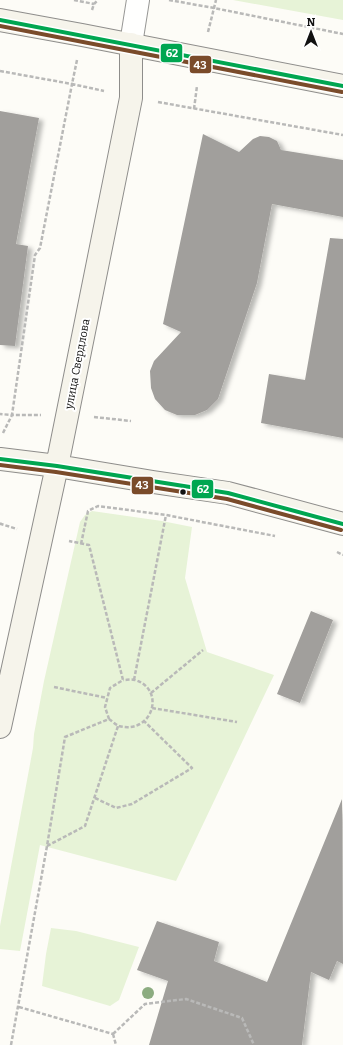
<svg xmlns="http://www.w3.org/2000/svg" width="343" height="1045" viewBox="0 0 343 1045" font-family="Bitter,serif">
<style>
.green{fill:#e7f3d7}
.building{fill:#a19f9c;filter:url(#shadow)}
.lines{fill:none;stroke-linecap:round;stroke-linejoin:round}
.street-casing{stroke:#979795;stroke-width:24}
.secondary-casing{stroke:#8e8d8b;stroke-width:24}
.path{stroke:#b9b9b8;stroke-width:2.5;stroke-dasharray:4 2;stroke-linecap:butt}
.street{stroke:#fffffe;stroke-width:22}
.secondary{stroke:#f6f4eb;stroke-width:22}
.bus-1-casing{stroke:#fff;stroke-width:7}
.bus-2-casing{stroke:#fff;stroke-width:7}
.bus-1{stroke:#00a651;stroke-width:4}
.bus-2{stroke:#7a4b2a;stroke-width:4}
.tree{fill:#8cac80}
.bus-dot{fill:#111;stroke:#fff;stroke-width:1.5}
.labels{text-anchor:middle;stroke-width:4;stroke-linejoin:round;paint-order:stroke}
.street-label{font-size:11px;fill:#111;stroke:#fff}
.line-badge{stroke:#fff;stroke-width:1.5}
.badge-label{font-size:11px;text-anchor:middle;font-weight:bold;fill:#fff}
</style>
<defs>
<filter id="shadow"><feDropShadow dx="4.5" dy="2.5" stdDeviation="2" flood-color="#0004"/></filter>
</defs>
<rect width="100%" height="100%" fill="#fdfcf7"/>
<!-- green -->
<path class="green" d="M233,0H343V20Z
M92,511L162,521L192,527L185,578L207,652L274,675L176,881L40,845L20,951L0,949V926L33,748L34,734L44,681L80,522L85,515Z
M51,928L76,931L139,947L119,1000L110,1006L42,986L46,954Z"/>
<!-- building -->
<path class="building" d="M0,111L39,118L16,244L28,246L15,346L0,345Z
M203,134L239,152L253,139L260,136L269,137L277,141L281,150L343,160V217L272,204L257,283L218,399L207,410L195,415H177L165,410L155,399L151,388L150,371L154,361L181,332L163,324Z
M330,238L343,239V438L261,423L269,374L305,380Z
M311,611L333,620L300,703L277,694Z
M342,799L343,964L337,961L329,980L311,972L302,1045H149L168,981L137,970L157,921L219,942L214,961L267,982Z"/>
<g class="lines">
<!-- street casing -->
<g class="street-casing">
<path id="street" d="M131,44L138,0"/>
</g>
<!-- secondary casing -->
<g class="secondary-casing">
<path id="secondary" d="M0,20L82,35L343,86
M0,459L57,466L153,482L228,493L343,524
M0,727L57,466L131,98V44"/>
</g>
<!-- path -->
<path class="path" d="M74,0L94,4
M169,0L214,8L343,34
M92,10L94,4L98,0
M208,32L216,0
M77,60L72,84L104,91
M0,71L72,84L40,248L35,255L12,415L0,414
M158,102L343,135
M194,109L197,86
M94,417L131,421
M3,433L12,415H41
M0,523L1,524L17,529
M81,544L88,511L98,506L166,515L275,536
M337,552L343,555
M134,680L166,515
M54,687L107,698
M151,693L203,650
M152,708L237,722
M109,719C112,721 116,725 119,726C153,735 166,689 135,680C131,679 127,680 123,680
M95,798L116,808L132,804L192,768L145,722
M47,846L85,826L118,726
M19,1007L113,1034
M113,1034L145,1004L186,999L242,1018L254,1045
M113,1034L116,1045
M11,1045L47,846L65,737L109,719L105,707L110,688L123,680L89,545L69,541"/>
<!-- street -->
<use href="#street" class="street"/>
<!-- secondary -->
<use href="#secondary" class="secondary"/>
<!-- bus-1 casing -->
<g class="bus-1-casing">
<path id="bus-1" d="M0,20L343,86
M0,459L57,466L228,493L343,524"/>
</g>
<!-- bus-2 casing -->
<g class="bus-2-casing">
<path id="bus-2" d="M0,26L342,92
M0,465L56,472L227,499L341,530"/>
</g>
<!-- bus-1 -->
<use href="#bus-1" class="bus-1"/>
<!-- bus-2 -->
<use href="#bus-2" class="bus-2"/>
</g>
<!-- trees -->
<circle class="tree" cx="148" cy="993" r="6"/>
<!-- markers -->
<circle class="bus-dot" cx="183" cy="492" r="3.5"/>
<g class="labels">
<!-- street labels -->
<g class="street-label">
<text transform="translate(77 364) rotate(-79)" y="4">улица Свердлова</text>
</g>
</g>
<g class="line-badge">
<rect x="160" y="43" width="23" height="20" rx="4" fill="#00a651"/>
<rect x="189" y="55" width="23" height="19" rx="4" fill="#7a4b2a"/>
<rect x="131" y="476" width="23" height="19" rx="4" fill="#7a4b2a"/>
<rect x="191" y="479" width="23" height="20" rx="4" fill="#00a651"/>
</g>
<g class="badge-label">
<text x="172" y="57">62</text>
<text x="200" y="69">43</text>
<text x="142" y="489">43</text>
<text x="203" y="493">62</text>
</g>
<!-- north arrow -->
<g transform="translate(311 32)" stroke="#ffffff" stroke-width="3" paint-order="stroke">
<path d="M0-3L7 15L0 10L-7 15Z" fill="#111111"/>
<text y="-6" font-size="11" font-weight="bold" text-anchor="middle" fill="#111111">N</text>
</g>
</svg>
